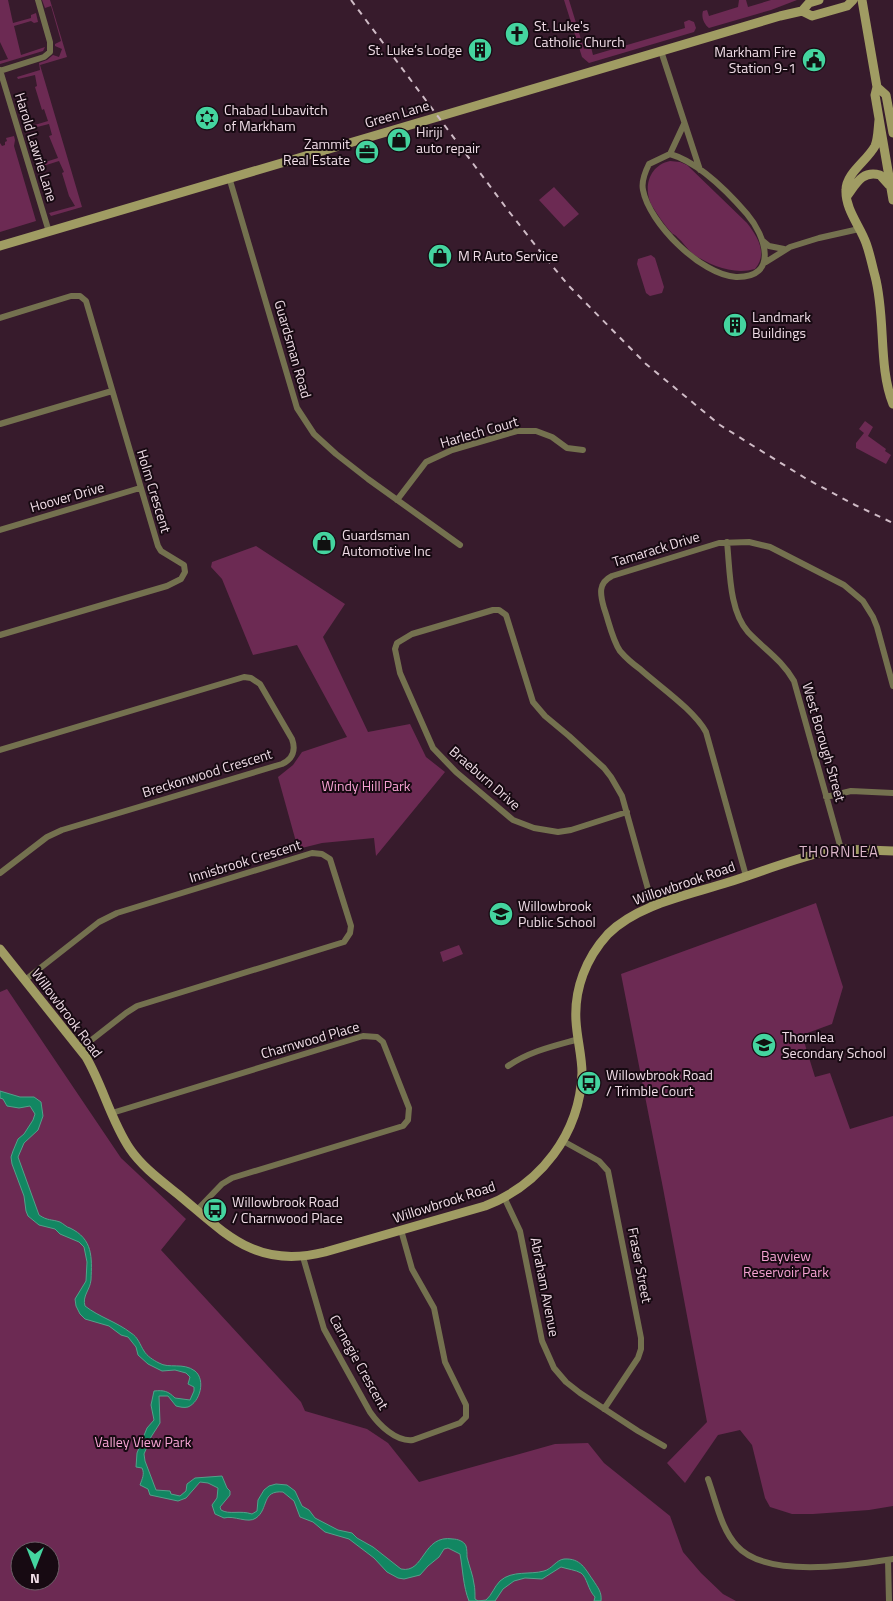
<svg xmlns="http://www.w3.org/2000/svg" width="893" height="1601" viewBox="0 0 893 1601" font-family="'Titillium Web',sans-serif">
<style>
.green{fill:#6c2a53;fill-rule:evenodd}
.water{fill:#128762;stroke:#54a08a}
.lines{fill:none;stroke-linecap:round;stroke-linejoin:round}
.street{stroke:#74714f;stroke-width:6}
.secondary{stroke:#a09c63;stroke-width:9}
.rail{stroke:#cfbbc6;stroke-width:2;stroke-dasharray:6 6;stroke-linecap:butt}
.labels{text-anchor:middle;stroke-width:4;stroke-linejoin:round;paint-order:stroke}
.poi-label{font-size:14px;fill:#efdce6;stroke:#170a12;text-anchor:start}
.street-label{font-size:14px;fill:#efdce6;stroke:#170a12}
.park-label{font-size:14px;fill:#f5a2d2;stroke:#170a12}
.neighbourhood-label{font-size:15px;letter-spacing:1px;fill:#dcb6ca;stroke:#170a12}
</style>
<rect width="100%" height="100%" fill="#371b2c"/>
<!-- green -->
<path class="green" d="M0,0H8L13,23L31,18V15L36,13L38,22L34,23L31,21L14,26L21,55L45,47L43,51L0,64V61L8,59L0,42Z
M42,0H50L67,57L40,65L82,207L51,216L49,213L75,206L69,196L62,173L64,172L59,161L40,167V170L37,171L34,162L38,161L39,164L58,158L49,136L52,135L49,124L29,129L30,132L26,133L23,125L26,124L28,127L48,121L44,109L42,110L35,87L37,86L35,75L18,79L17,77L40,70L39,63L47,60L53,55L59,57L62,49L55,46V44L61,41L51,6L45,8Z
M564,0H569L584,49L591,47L593,55L685,28L684,22L689,20L694,22L696,28L694,32L589,63L582,57Z
M739,0H746L748,7L771,0H797L771,10L709,28C704,24 701,17 703,11L707,10L709,16L738,7Z
M14,136L15,140L14,146L36,221L0,232V143L2,146L5,145V142L7,141L6,138Z
M670,161L680,162L687,165L747,223C758,237 768,254 755,269C734,275 711,266 693,254C687,249 683,242 677,237C675,234 673,235 671,232C665,226 655,211 651,204C643,186 650,165 670,161Z
M554,187L579,214L564,227L539,200Z
M651,255L655,258L664,287L662,293L650,296L646,293L637,264L638,259Z
M865,421L873,427L868,436L886,449L885,451L891,455L886,464L856,448V443L864,433L859,429Z
M256,546L345,604L323,637L368,732L410,724L426,757L445,772L376,856L374,838L322,843L298,849L278,777L293,765L302,752L347,737L297,645L253,655L222,579L211,567L212,562Z
M816,903L843,987L832,1024L802,1035L815,1077L830,1073L850,1129L893,1116V1506L869,1510L813,1514H792L770,1507L765,1498L752,1445L740,1430L718,1435L685,1483L667,1463L707,1422L663,1188L621,974Z
M459,945L463,954L443,962L440,952Z
M7,989L121,1158L186,1219L161,1250L301,1402L305,1411L367,1429L388,1443L419,1482L555,1444L588,1443L604,1463L670,1516L683,1552L701,1573L723,1594L736,1601H0V992ZM20,1551H50V1581H20Z"/>
<!-- water -->
<path class="water" d="M0,1091L20,1097H34L41,1102L43,1116L38,1130L24,1143L18,1157L39,1215C48,1221 51,1219 60,1222C64,1224 66,1227 70,1228C93,1239 92,1257 91,1280C90,1290 82,1296 85,1306C99,1317 117,1322 131,1333C138,1337 140,1345 144,1351C147,1356 153,1360 159,1363C169,1369 183,1362 195,1371C206,1380 200,1402 188,1407C184,1408 180,1407 176,1406L168,1396H159L160,1423L151,1437L144,1454L145,1461L156,1490L170,1491L171,1494L180,1496L186,1491L187,1484L195,1478L222,1476L227,1488L230,1491V1495L220,1507L221,1510C229,1515 240,1510 252,1514L257,1511L258,1500L264,1490L269,1486L276,1484L287,1485L295,1491L302,1506L309,1510L315,1518L338,1530L352,1533L357,1538L373,1547L401,1569C425,1574 422,1534 453,1539C457,1539 464,1541 466,1546C467,1549 467,1554 467,1557C469,1566 473,1575 474,1584C475,1588 475,1594 475,1599L478,1601L486,1600C492,1595 494,1587 500,1581C512,1570 530,1575 544,1571C552,1569 556,1560 564,1559C581,1558 585,1569 593,1580C598,1588 602,1592 601,1601H594L595,1597C588,1590 587,1577 581,1573C576,1570 567,1569 561,1567L542,1579L525,1578L514,1581L503,1589L495,1601H469C463,1586 463,1570 460,1554L448,1548L444,1549L439,1557L428,1566L420,1575L404,1579L398,1578L387,1572L374,1558L349,1539L325,1532L313,1522L300,1517L294,1501L283,1492C261,1490 269,1509 256,1518C248,1524 234,1515 224,1518L215,1514L212,1505L217,1498L218,1488L208,1483L200,1482L186,1498L178,1501L150,1495L148,1489L140,1485C142,1479 145,1474 142,1468L136,1467L137,1453L147,1428L154,1420L151,1405L154,1391C164,1390 168,1391 175,1398L190,1400L194,1391V1387L188,1384L190,1377L186,1373L175,1370L162,1371L148,1364L138,1355L136,1347L128,1337L121,1335L109,1326L85,1319L80,1314L76,1306L75,1299L86,1281L87,1262L84,1247L79,1242L60,1234L55,1229L39,1225L28,1216L26,1211L24,1196L12,1164L11,1157L13,1151L18,1139L24,1134L33,1120L35,1114L30,1106L19,1108L7,1106L3,1099L0,1098Z"/>
<g class="lines">
<!-- street -->
<path class="street" d="M661,51L700,170
M0,70L49,232
M0,71L44,57L50,52V42L38,0
M670,154C698,162 728,192 747,214C765,235 780,278 736,277C701,275 649,223 643,190C641,181 645,172 649,164L670,154L684,124
M229,177L297,408L314,434L336,454L368,479L460,545
M763,241L769,246L784,249
M766,262L790,247L819,238L859,229
M0,318L71,296H80L86,301L158,546L161,551L184,565L185,572L181,579L167,586L0,635
M0,424L112,391
M397,500L426,462L452,450L517,431H536L552,437L567,448L583,450
M0,530L140,488
M727,542C730,570 729,611 748,632C764,649 782,660 794,681L841,849
M0,750L244,677L251,678L260,684L292,739C296,750 293,759 282,764L62,830L47,837L0,873
M826,797L851,791L893,793
M627,812L571,830L558,832L534,828L513,820L456,772L433,748L400,673L395,649L397,643L412,634L493,610H499L506,615L533,702L545,716L569,736L604,768L611,777L622,796L653,907
M746,876L706,732C694,710 660,687 640,669C633,664 626,658 620,651C612,639 609,622 604,608C600,594 598,583 612,576L719,543L749,542L770,547L844,585L863,601L873,617L877,627L893,686
M25,980L99,922L117,913L312,853L322,854L330,859L351,926L350,933L344,942L137,1006L126,1013L80,1049
M508,1066C530,1051 554,1046 579,1039
M112,1113L363,1036L377,1037L383,1042L409,1108L408,1120L403,1126L232,1178L222,1184L197,1210
M563,1141L599,1161L608,1171L641,1338V1349L638,1358L604,1409
M504,1197L520,1231L542,1341L554,1368L566,1382L580,1393L638,1431L664,1446
M303,1257L324,1329L370,1412C379,1425 396,1442 413,1440L460,1423L466,1417V1405L445,1362L434,1308L412,1269L401,1230
M708,1479C716,1501 721,1529 737,1546C766,1579 854,1565 893,1559
M888,1560L889,1601"/>
<!-- secondary -->
<path class="secondary" d="M862,0L877,87L875,95L893,200
M802,11L809,3L819,0
M877,87L886,95L893,133
M879,120C878,129 878,139 875,146C867,161 846,173 846,190C845,209 860,226 866,243C870,254 872,265 875,276C886,317 878,367 893,404
M847,196C856,184 862,170 880,175L889,185
M0,246L780,16L802,11L812,16L847,6L853,0
M0,949L86,1057C103,1086 111,1121 130,1149C143,1168 163,1182 180,1196C228,1236 257,1269 325,1252L485,1206C540,1185 580,1134 582,1073C582,1056 577,1039 576,1021C574,989 586,958 608,934C638,904 689,895 729,882C760,872 791,860 823,852L841,849L893,851"/>
<!-- rail -->
<path class="rail" d="M351,0L507,209L539,250L569,286L646,364L720,425L755,447L805,478L855,505L893,523"/>
</g>
<!-- icons -->
<defs>
<g id="church-disc" transform="scale(1.25)"><circle r="9.5" fill="#44d49f" stroke="#170a12"/><path d="M-1.2-6h2.4v3.5h3.3v2.4h-3.3V6h-2.4V-.1h-3.3v-2.4h3.3Z" fill="#111"/></g>
<g id="building-disc" transform="scale(1.25)"><circle r="9.5" fill="#44d49f" stroke="#170a12"/><path d="M-4-6H4V6H1V3H-1V6H-4ZM-2.5-4.3h1.7v1.8h-1.7ZM.8-4.3h1.7v1.8H.8ZM-2.5-1h1.7V.8h-1.7ZM.8-1h1.7V.8H.8Z" fill="#111"/></g>
<g id="civic-disc" transform="scale(1.25)"><circle r="9.5" fill="#44d49f" stroke="#170a12"/><path d="M-.6-6.5H3V-4.5H.6V-3L4-1V1h2V6H-6V1h2V-1L-.6-3ZM-1.2 2.5V6h2.4V2.5Z" fill="#111"/></g>
<g id="synagogue-disc" transform="scale(1.25)"><circle r="9.5" fill="#44d49f" stroke="#170a12"/><path d="M0-6.5L5.6 3.2H-5.6ZM0 6.5L5.6-3.2H-5.6Z" fill="#111"/></g>
<g id="shop-disc" transform="scale(1.25)"><circle r="9.5" fill="#44d49f" stroke="#170a12"/><path d="M-5-2.5h2.3a2.7 3.5 0 0 1 5.4 0H5L5.5 6h-11ZM-1.5-2.5h3a1.5 2.3 0 0 0-3 0Z" fill="#111"/></g>
<g id="office-disc" transform="scale(1.25)"><circle r="9.5" fill="#44d49f" stroke="#170a12"/><path d="M-6-3h4V-5.5h4V-3h4V5H-6ZM-1-4.5V-3h2v-1.5ZM-6 0V1H6V0Z" fill="#111"/></g>
<g id="school-disc" transform="scale(1.25)"><circle r="9.5" fill="#44d49f" stroke="#170a12"/><path d="M0-5L7-2L0 1L-7-2ZM-4 1L0 2.5L4 1V4Q0 6-4 4Z" fill="#111"/></g>
<g id="bus-disc" transform="scale(1.25)"><circle r="9.5" fill="#44d49f" stroke="#170a12"/><path d="M-5-6H5V4H4V6H2V4H-2V6H-4V4H-5ZM-3.5-4V0h7V-4ZM-3.5 1.2v1.5H-2V1.2ZM2 1.2v1.5H3.5V1.2Z" fill="#111"/></g>
</defs>
<g fill-rule="evenodd">
<use href="#church-disc" x="517" y="34"/>
<use href="#building-disc" x="480" y="50"/>
<use href="#civic-disc" x="814" y="60"/>
<use href="#synagogue-disc" x="207" y="118"/>
<use href="#shop-disc" x="399" y="140"/>
<use href="#office-disc" x="367" y="152"/>
<use href="#shop-disc" x="440" y="256"/>
<use href="#building-disc" x="735" y="325"/>
<use href="#shop-disc" x="324" y="543"/>
<use href="#school-disc" x="501" y="914"/>
<use href="#school-disc" x="764" y="1045"/>
<use href="#bus-disc" x="589" y="1083"/>
<use href="#bus-disc" x="215" y="1210"/>
</g>
<g class="labels">
<!-- poi labels -->
<g class="poi-label">
<text x="534" y="31">St. Luke's<tspan x="534" dy="16">Catholic Church</tspan></text>
<text x="462" y="55" text-anchor="end">St. Luke’s Lodge</text>
<text x="796" y="57" text-anchor="end">Markham Fire<tspan x="796" dy="16">Station 9-1</tspan></text>
<text x="224" y="115">Chabad Lubavitch<tspan x="224" dy="16">of Markham</tspan></text>
<text x="416" y="137">Hiriji<tspan x="416" dy="16">auto repair</tspan></text>
<text x="350" y="149" text-anchor="end">Zammit<tspan x="350" dy="16">Real Estate</tspan></text>
<text x="458" y="261">M R Auto Service</text>
<text x="752" y="322">Landmark<tspan x="752" dy="16">Buildings</tspan></text>
<text x="342" y="540">Guardsman<tspan x="342" dy="16">Automotive Inc</tspan></text>
<text x="518" y="911">Willowbrook<tspan x="518" dy="16">Public School</tspan></text>
<text x="782" y="1042">Thornlea<tspan x="782" dy="16">Secondary School</tspan></text>
<text x="606" y="1080">Willowbrook Road<tspan x="606" dy="16">/ Trimble Court</tspan></text>
<text x="232" y="1207">Willowbrook Road<tspan x="232" dy="16">/ Charnwood Place</tspan></text>
</g>
<!-- street labels -->
<g class="street-label">
<text transform="translate(397 114) rotate(-16)" y="5">Green Lane</text>
<text transform="translate(36 147) rotate(73)" y="5">Harold Lawrie Lane</text>
<text transform="translate(293 349) rotate(74)" y="5">Guardsman Road</text>
<text transform="translate(479 432) rotate(-16)" y="5">Harlech Court</text>
<text transform="translate(154 491) rotate(73)" y="5">Holm Crescent</text>
<text transform="translate(67 497) rotate(-16)" y="5">Hoover Drive</text>
<text transform="translate(656 549) rotate(-17)" y="5">Tamarack Drive</text>
<text transform="translate(824 742) rotate(74)" y="5">West Borough Street</text>
<text transform="translate(207 773) rotate(-17)" y="5">Breckonwood Crescent</text>
<text transform="translate(485 778) rotate(41)" y="5">Braeburn Drive</text>
<text transform="translate(245 861) rotate(-17)" y="5">Innisbrook Crescent</text>
<text transform="translate(684 883) rotate(-19)" y="5">Willowbrook Road</text>
<text transform="translate(67 1013) rotate(53)" y="5">Willowbrook Road</text>
<text transform="translate(310 1040) rotate(-16)" y="5">Charnwood Place</text>
<text transform="translate(444 1202) rotate(-18)" y="5">Willowbrook Road</text>
<text transform="translate(640 1265) rotate(79)" y="5">Fraser Street</text>
<text transform="translate(545 1287) rotate(79)" y="5">Abraham Avenue</text>
<text transform="translate(359 1362) rotate(61)" y="5">Carnegie Crescent</text>
</g>
<!-- park labels -->
<g class="park-label">
<text x="366" y="791">Windy Hill Park</text>
<text x="786" y="1261">Bayview<tspan x="786" dy="16">Reservoir Park</tspan></text>
<text x="143" y="1447">Valley View Park</text>
</g>
<!-- neighbourhood labels -->
<g class="neighbourhood-label">
<text x="839" y="857">THORNLEA</text>
</g>
</g>
<!-- north arrow -->
<g transform="translate(35 1566) rotate(180)"><circle r="24" fill="#170a12" stroke="#6d5e67"/>
<path d="M0-4L9 19L0 12L-9 19Z" fill="#44d49f"/>
<text y="-8" font-size="14" font-weight="bold" text-anchor="middle" fill="#efdce6">N</text>
</g>
</svg>
